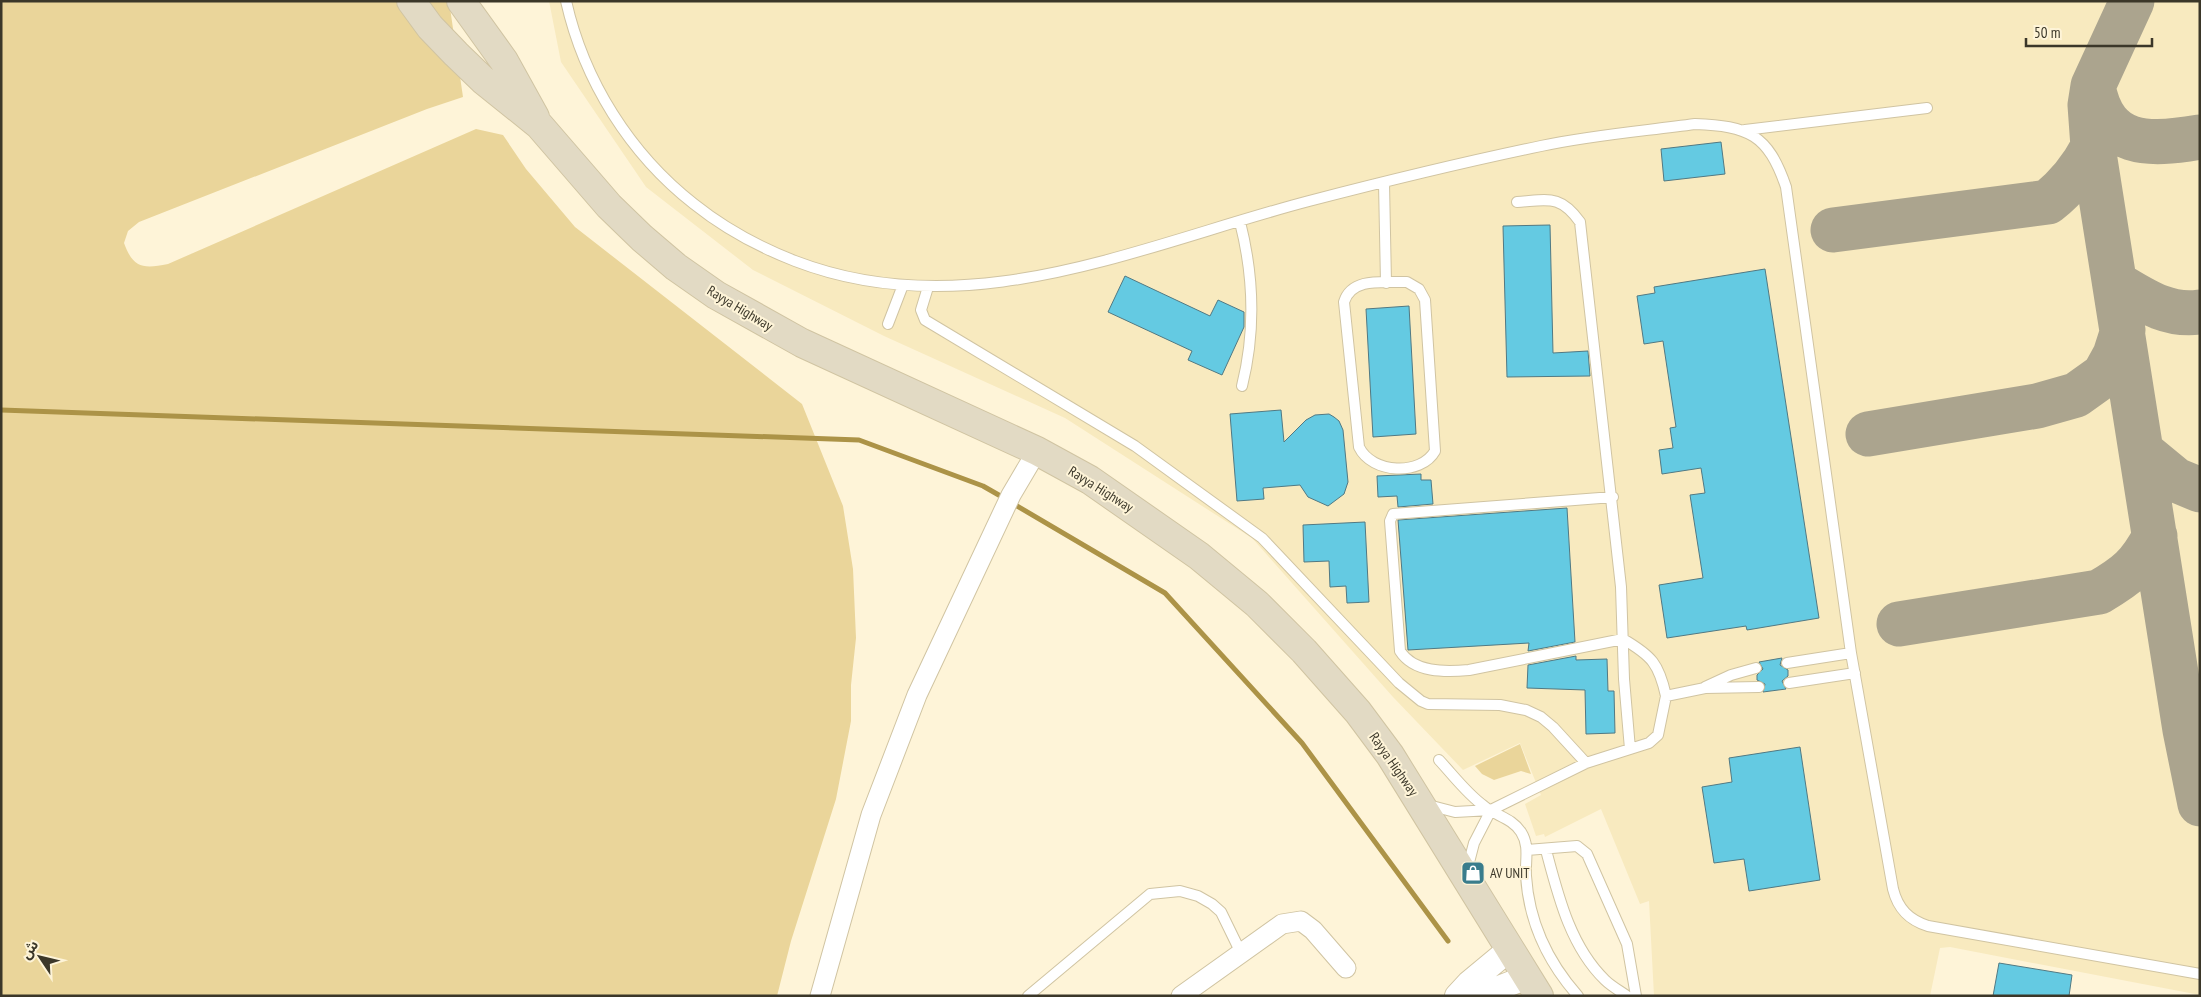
<svg xmlns="http://www.w3.org/2000/svg" width="2201" height="997" viewBox="0 0 2201 997" font-family="'PT Sans Narrow','Noto Sans Arabic',sans-serif">
<style>
.built{fill:#f8eabf}
.green{fill:#ead59a}
.lines{fill:none;stroke-linecap:round;stroke-linejoin:round}
.stream{stroke:#ac9347;stroke-width:5}
.taxiway{stroke:#aba48e;stroke-width:45}
.building{fill:#64cae2;stroke:#517983}
.service-casing{stroke:#d0c4a2;stroke-width:12}
.minor-casing{stroke:#d0c4a2;stroke-width:21}
.tertiary-casing{stroke:#d0c4a2;stroke-width:26}
.secondary-casing{stroke:#d0c4a2;stroke-width:30}
.service{stroke:#fff;stroke-width:10}
.minor{stroke:#fff;stroke-width:19}
.tertiary{stroke:#fff;stroke-width:24}
.secondary{stroke:#e2dac4;stroke-width:28}
.labels{text-anchor:middle;stroke-width:4;stroke-linejoin:round;paint-order:stroke}
.street-label{font-size:14px;fill:#3b3729;stroke:#fef4d8}
.poi-label{font-size:14px;fill:#3b3729;stroke:#fef4d8;text-anchor:start}
</style>
<rect width="100%" height="100%" fill="#fef4d8"/>
<!-- built -->
<path class="built" d="M549,1H2200V995L1950,947L1940,948L1930,996H1654L1649,901L1640,904L1601,809L1545,837L1544,834L1536,836L1525,804L1541,795L1520,743L1463,770L1393,697L1252,538L1065,418L884,336L753,270L646,187L561,62Z"/>
<!-- green -->
<path class="green" d="M1,1H449L463,97L427,109L139,222L128,231L124,243C133,268 143,269 168,264L476,129L503,135L526,169L575,227L802,404L843,506L853,569L856,638L851,685V721L836,799L791,941L777,996H1Z
M1520,744L1531,774L1521,771L1494,780L1482,774L1475,766Z"/>
<g class="lines">
<!-- stream -->
<path class="stream" d="M1,410L859,440L983,486L1004,498
M1012,503L1165,593L1302,743L1448,941"/>
<!-- taxiway -->
<path class="taxiway" d="M2132,1L2093,86L2090,105L2093,147L2185,730L2200,804
M2093,86C2104,148 2149,146 2200,137
M1833,230L2048,202C2068,186 2081,170 2093,147
M2115,283C2142,299 2167,317 2200,312
M1868,434L2037,406L2076,395L2104,375L2115,355L2123,330
M2142,452L2176,480L2200,490
M1899,624L2099,592C2128,575 2139,566 2155,536"/>
</g>
<!-- building -->
<path class="building" d="M1721,142L1725,174L1664,181L1661,149Z
M1550,225L1553,353L1588,351L1590,376L1507,377L1503,226Z
M1765,269L1819,618L1747,630L1746,626L1667,638L1659,585L1703,578L1690,495L1705,493L1701,468L1662,474L1659,450L1673,448L1670,428L1676,427L1663,341L1644,344L1637,296L1655,293L1654,287Z
M1125,276L1210,316L1218,300L1244,312V327L1222,375L1188,360L1192,351L1108,312Z
M1409,306L1416,434L1373,437L1366,309Z
M1281,410L1284,442L1306,420L1315,415L1329,414L1334,417L1339,421L1343,430L1348,482L1344,494L1328,506L1308,497L1300,485L1263,488L1264,499L1237,501L1230,414Z
M1421,474V480H1431L1433,504L1398,507L1397,496L1378,497L1377,476Z
M1567,508L1575,642L1528,651L1529,643L1408,650L1398,520Z
M1365,522L1369,602L1347,603L1346,586L1330,587L1329,561L1304,562L1303,525Z
M1576,656V660L1607,659L1608,691H1614L1615,733L1586,734L1585,690L1527,688L1528,665Z
M1782,658L1780,665L1788,670V676L1782,681L1786,689L1763,692L1765,684L1757,680V675L1763,669L1759,662Z
M1800,747L1820,880L1749,891L1744,859L1714,863L1702,787L1732,782L1729,758Z
M1999,963L2072,975L2069,996H1993Z"/>
<g class="lines">
<!-- service casing -->
<g class="service-casing">
<path id="service" d="M566,1C584,81 630,154 694,204C724,228 759,247 795,261C969,328 1141,245 1309,201C1386,181 1464,162 1541,146C1592,135 1644,131 1695,124C1748,126 1768,134 1786,187L1851,653L1893,889C1898,909 1909,920 1928,926L2200,974
M1745,130L1927,108
M1384,183L1386,283
M1517,202C1548,200 1560,194 1580,222L1621,587L1624,679L1630,749
M1240,222C1254,277 1256,330 1242,386
M1407,282L1419,289L1425,300L1435,451C1421,476 1372,474 1359,447L1344,302C1352,276 1386,283 1407,282Z
M928,287L921,310L925,320L1135,446L1262,538L1399,683L1421,701L1428,704L1500,705L1526,710L1541,717L1553,727L1586,763
M888,324L903,285
M1613,497L1393,514L1390,521L1400,651C1414,673 1445,672 1469,670L1623,639C1652,656 1659,664 1666,696
M1787,663L1851,653
M1789,683L1855,673
M1705,687L1731,675L1756,668
M1439,760C1453,775 1467,794 1484,806C1496,816 1512,818 1521,832C1530,846 1525,861 1526,876C1529,923 1547,961 1578,996
M1428,805L1455,812L1491,810L1586,763L1649,743L1658,735L1666,696L1705,688L1759,687
M1527,850L1577,846L1587,854L1627,944L1636,996
M1546,850C1558,895 1570,946 1605,980C1611,986 1620,991 1627,996
M1467,870L1474,843L1491,810
M1028,996L1150,894L1180,891L1198,896L1212,904L1221,912L1241,953"/>
</g>
<!-- minor casing -->
<g class="minor-casing">
<path id="minor" d="M820,996L871,815L917,695L1011,495L1037,451
M1181,996L1282,924L1301,921L1313,930L1346,968"/>
</g>
<!-- tertiary casing -->
<g class="tertiary-casing">
<path id="tertiary" d="M1457,996L1469,983L1510,949
M1479,996L1527,977"/>
</g>
<!-- secondary casing -->
<g class="secondary-casing">
<path id="secondary" d="M411,1L430,27L456,54L483,80L539,125L609,206L642,238L676,267L716,295L802,343L1037,451L1090,480L1199,556L1257,604L1304,651L1358,712L1390,755L1539,996
M461,1L504,61L535,117"/>
</g>
<!-- service -->
<use href="#service" class="service"/>
<!-- minor -->
<use href="#minor" class="minor"/>
<!-- tertiary -->
<use href="#tertiary" class="tertiary"/>
<!-- secondary -->
<use href="#secondary" class="secondary"/>
</g>
<!-- icons -->
<defs>
<g id="shop-square" transform="scale(1.25)"><rect x="-9" y="-9" width="18" height="18" rx="4" fill="#397c8c" stroke="#fef4d8"/><path d="M-5-2.5h2.3a2.7 3.5 0 0 1 5.4 0H5L5.5 6h-11ZM-1.5-2.5h3a1.5 2.3 0 0 0-3 0Z" fill="#fff"/></g>
</defs>
<g fill-rule="evenodd">
<use href="#shop-square" x="1473" y="873"/>
</g>
<g class="labels">
<!-- street labels -->
<g class="street-label">
<text transform="translate(740 308) rotate(31)" y="5">Rayya Highway</text>
<text transform="translate(1101 489) rotate(32)" y="5">Rayya Highway</text>
<text transform="translate(1394 764) rotate(55)" y="5">Rayya Highway</text>
</g>
<!-- poi labels -->
<g class="poi-label">
<text x="1490" y="878">AV UNIT</text>
</g>
</g>
<!-- border -->
<rect width="2201" height="997" fill="none" stroke="#3b3729" stroke-width="5"/>
<!-- north arrow -->
<g transform="translate(40 957) rotate(305)" stroke="#fef4d8" stroke-width="4" paint-order="stroke">
<path d="M0-4L9 19L0 12L-9 19Z" fill="#3b3729"/>
<text y="-8" font-size="14" font-weight="bold" text-anchor="middle" fill="#3b3729">ش</text>
</g>
<!-- scale -->
<path d="M2026 38v8h126v-8" fill="none" stroke="#3b3729" stroke-width="2.5"/>
<text x="2034" y="38" font-size="15" fill="#3b3729" stroke="#fef4d8" stroke-width="4" paint-order="stroke">50 m</text>
</svg>
